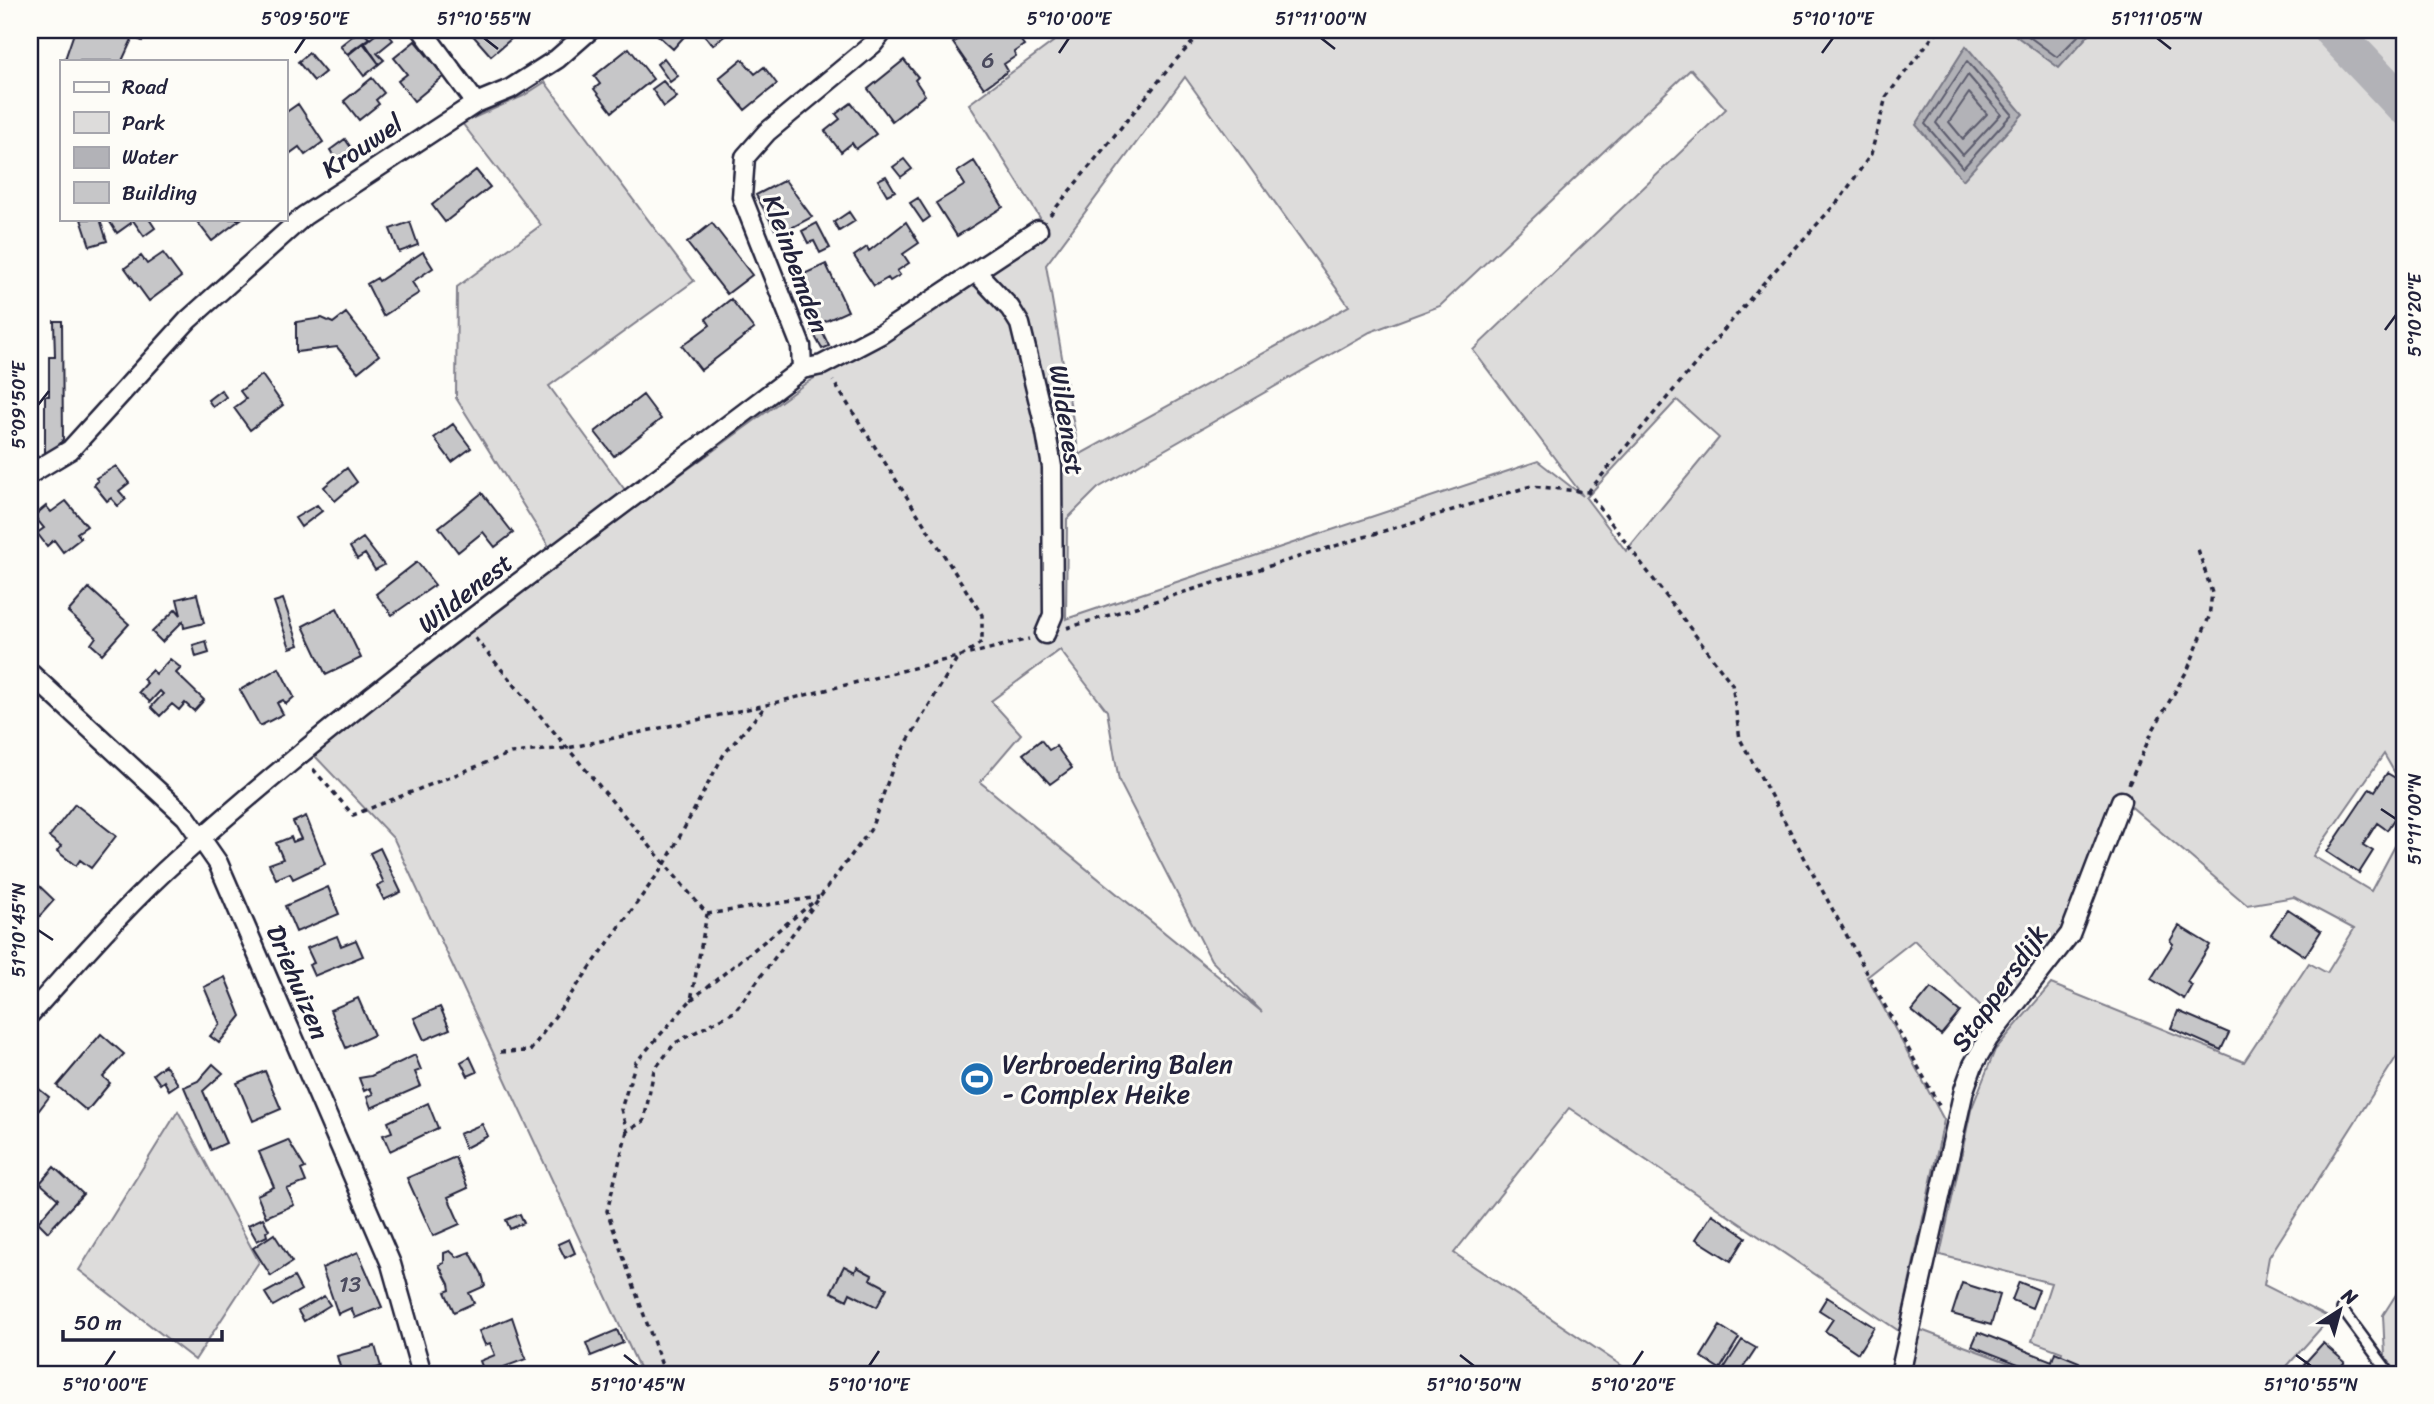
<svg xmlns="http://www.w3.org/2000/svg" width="2434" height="1404" viewBox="0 0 2434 1404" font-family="Sriracha,sans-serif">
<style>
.green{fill:#dddcdb;stroke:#807f8b;stroke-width:2;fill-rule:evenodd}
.water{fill:#b2b2b7;stroke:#787885;stroke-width:2}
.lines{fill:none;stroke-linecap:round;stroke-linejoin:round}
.shore{stroke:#5c5c6d;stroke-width:2}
.river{stroke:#b2b2b7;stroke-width:38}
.building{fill:#c6c6c8;stroke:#22223b;stroke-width:2}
.service-casing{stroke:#22223b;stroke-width:14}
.minor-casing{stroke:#22223b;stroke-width:23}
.path{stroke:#22223b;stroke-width:3.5;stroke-dasharray:5 5;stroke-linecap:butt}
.service{stroke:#fdfcf7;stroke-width:9}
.minor{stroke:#fdfcf7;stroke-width:18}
.ticks{fill:none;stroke:#22223b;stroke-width:2.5}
.labels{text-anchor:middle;stroke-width:6;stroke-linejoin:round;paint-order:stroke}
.number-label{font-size:23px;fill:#4b4b5e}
.street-label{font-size:26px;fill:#22223b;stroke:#fdfcf7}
.poi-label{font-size:26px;fill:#22223b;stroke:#fdfcf7;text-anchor:start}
.neatline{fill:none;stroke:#22223b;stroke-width:2.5}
.ticks-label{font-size:18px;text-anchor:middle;fill:#22223b}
</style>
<rect width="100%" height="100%" fill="#fdfcf7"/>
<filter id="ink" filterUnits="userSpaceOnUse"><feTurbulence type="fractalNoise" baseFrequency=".0143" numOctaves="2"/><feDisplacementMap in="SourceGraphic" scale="14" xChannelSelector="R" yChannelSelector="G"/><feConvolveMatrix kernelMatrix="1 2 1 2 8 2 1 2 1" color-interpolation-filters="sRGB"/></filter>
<g filter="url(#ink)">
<!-- green -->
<path class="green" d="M1069,30H2404V789L2384,754L2313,856L2371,891L2404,829V1045L2269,1257L2264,1285L2330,1318L2280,1374H2055L2062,1352L2032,1341L2051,1283L1940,1255L1971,1110L1995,1050L2051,984L2244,1062L2309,963L2327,973L2354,929L2294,897L2247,905L2115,793L2070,916L2052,951L1993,1018L1914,940L1867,977L1944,1120L1899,1331L1569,1108L1454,1253L1634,1374H642L394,839L313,754L481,620L806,383L966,289L1044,233L1040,218L969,104ZM1691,69L1726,109L1473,350L1583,496L1538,461L1066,619L1067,519L1098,488L1370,332L1440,306ZM1185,77L1349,306L1079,455L1046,265ZM1677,400L1719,438L1626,551L1586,498ZM1060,650L1107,711L1119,781L1211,960L1262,1012L980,782L1021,734L991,701Z
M545,82L694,281L549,386L625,490L550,548L456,398L457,287L541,225L462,123L523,96Z
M178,1111L259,1262L195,1360L79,1270Z
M2404,1282V1374H2398L2385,1356L2383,1315Z
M1921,1330L2039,1374H1908Z"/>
<!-- water -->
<path class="water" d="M2008,30H2093L2059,68Z
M1966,46L2023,114L1963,180L1916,125Z"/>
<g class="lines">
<!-- shore -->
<path class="shore" d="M2020,30L2057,57L2084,30
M1967,61L2012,114L1963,168L1925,124Z
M1968,75L2001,114L1963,155L1936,123Z
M1969,93L1987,114L1963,139L1949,122Z"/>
<!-- river -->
<path class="river" d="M2332,30L2404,106"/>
</g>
<!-- building -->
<path class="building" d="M75,30H147L142,41L133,37L122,61H71L65,59Z
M360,30L369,38L347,54L340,46Z
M381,30H396L389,35L393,40L377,53L384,60L379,64L365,43Z
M515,30L518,33L491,56L469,31Z
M652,30H690L673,49Z
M700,30H732L713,45Z
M973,30H980L983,34L989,30H1013L1024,45L1014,52L1016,56L1004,64L1008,71L984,88L953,43Z
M415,41L444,76L414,101L398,81L407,74L394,58Z
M363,43L379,64L364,76L348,55Z
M629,48L653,79L612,112L594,89L600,84L594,76Z
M309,53L325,72L314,81L298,62Z
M664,58L678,76L670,82L657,64Z
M742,59L755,74L764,67L777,84L745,110L719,78Z
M904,60L918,77L915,80L925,95L892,121L868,89Z
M372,78L384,93L376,100L379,104L359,120L344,101Z
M663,81L677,97L664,107L652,89Z
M851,103L876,134L856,149L852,143L841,152L825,131L840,119L836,114Z
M298,104L323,142L305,155L299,147L285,157V113Z
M345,139L352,149L337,161L330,150Z
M904,159L912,169L901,177L893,167Z
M974,161L1003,207L957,236L936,203L965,185L957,172Z
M476,170L490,187L445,222L432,205Z
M886,176L895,191L887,195L878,180Z
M785,180L812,217L778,235L756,195Z
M918,198L930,217L923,222L910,203Z
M849,212L855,221L839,231L834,222Z
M81,219H100L107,241L90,246Z
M108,219H130L131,223L117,233Z
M132,219H149L155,228L144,236Z
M195,219H241L212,241Z
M410,222L418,245L399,252L390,229Z
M906,222L919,243L903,254L909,263L897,271L900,275L890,281L888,278L874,286L854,256L867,247L869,251Z
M712,223L752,275L727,294L687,243Z
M817,223L830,248L820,253L814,241L808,243L802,231Z
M423,252L433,268L412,282L419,293L383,316L367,284L377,278L379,281Z
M163,253L181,277L149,301L125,268L141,256L147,264Z
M826,264L848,311L817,325L795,278Z
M731,299L754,329L701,370L682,346L710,325L706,319Z
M346,313L379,355L358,372L337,347L296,352V322L322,318L333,323Z
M54,321H62L63,439L58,447L45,454V396H49V357H55Z
M820,327L829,346L822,349L812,331Z
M262,375L283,405L250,430L234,408L246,399L240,391Z
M221,390L226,397L213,407L208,400Z
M643,395L661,419L614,456L595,432Z
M453,424L471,448L452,462L434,438Z
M116,466L129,483L119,491L126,499L118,506L111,498L107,501L94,485L98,481L96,478Z
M347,468L357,482L335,501L324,487Z
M482,493L513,533L495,547L483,532L458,552L439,527Z
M66,501L87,526L77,533L81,538L63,552L54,540L47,546L37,533L44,528L34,516L46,506L51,512Z
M317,505L322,511L301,527L295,518Z
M363,538L384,565L375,570L365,554L357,559L350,547Z
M417,562L435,585L392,615L376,594Z
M89,588L129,624L102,654L91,644L96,637L68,612Z
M197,594L204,623L184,628L183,621L162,642L152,632L176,609L181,615L177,599Z
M283,599L299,645L290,648L274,602Z
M337,608L361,658L326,675L303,626Z
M206,641L209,653L196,657L193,645Z
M170,659L181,668L176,673L204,700L194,711L185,703L179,710L172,704L160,716L151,707L163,694L160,691L150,702L139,692L147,683L143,679L152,670L156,674Z
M279,668L294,697L286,704L283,700L277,703L283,714L260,726L240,690Z
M1041,740L1049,750L1056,746L1072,768L1050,784L1023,754Z
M2387,773L2397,779L2403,795L2397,805L2401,808L2387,830L2377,823L2363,845L2373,851L2359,873L2327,852L2370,788L2375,791Z
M75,804L116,836L91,868L80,860L76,866L57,851L61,846L49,837Z
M306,816L325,864L293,879L290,873L276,879L269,864L283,859L276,843L291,837L293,842L301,839L293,822Z
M380,848L401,892L384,900L377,886L384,883L370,853Z
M30,877L54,900L30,927Z
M328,887L339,914L296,932L285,906Z
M2288,909L2321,931L2305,956L2271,934Z
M2179,926L2210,945L2187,982L2192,985L2184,999L2151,979L2173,944L2170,941Z
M337,936L341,946L356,940L363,956L314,976L309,965L314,963L307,948Z
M225,977L241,1016L219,1043L210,1036L220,1024L204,987Z
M1931,988L1960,1012L1941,1035L1912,1011Z
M358,998L374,1035L346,1048L330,1010Z
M440,1007L450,1029L424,1040L414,1018Z
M2178,1011L2229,1033L2221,1050L2171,1028Z
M101,1034L124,1054L103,1077L110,1083L87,1111L57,1086Z
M415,1055L421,1070L415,1072L421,1086L371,1108L367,1097L373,1094L370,1088L364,1091L359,1078L371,1076Z
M470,1057L477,1072L468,1076L461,1062Z
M213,1064L223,1073L203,1091L226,1143L211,1150L184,1087L198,1081Z
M165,1065L178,1084L169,1090L164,1081L160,1084L153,1074Z
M265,1071L281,1109L253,1121L237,1083Z
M39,1089L49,1097L36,1114L30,1109V1101Z
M428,1103L438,1128L390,1151L383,1135L392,1132L388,1122Z
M482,1124L488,1136L465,1148L459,1134Z
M288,1140L305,1168L301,1170L306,1182L287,1189L294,1205L266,1217L257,1195L274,1187L259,1152Z
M455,1157L468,1188L448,1197L460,1224L433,1236L407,1178Z
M54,1167L83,1194L48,1232L38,1222L58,1199L40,1183Z
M520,1214L524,1223L510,1229L506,1220Z
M1712,1214L1746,1237L1731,1261L1696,1239Z
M263,1218L269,1230L266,1232L267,1236L257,1241L248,1225Z
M274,1234L292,1262L271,1276L253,1248Z
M569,1239L575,1253L565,1258L558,1244Z
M450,1251L457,1257L470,1252L482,1274L485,1286L469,1293L474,1303L454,1312L445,1292L450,1290L449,1284L439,1265L444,1263V1253Z
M358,1252L382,1307L355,1318L351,1308L338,1314L322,1268Z
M844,1266L855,1272L857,1267L872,1275L870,1279L887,1288L877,1307L850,1293L847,1300L831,1292Z
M294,1277L301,1290L273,1306L265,1293Z
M2019,1282L2039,1290L2032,1308L2012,1300Z
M1962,1283L2000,1295L1991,1325L1952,1314Z
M324,1296L330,1305L304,1321L298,1311Z
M1827,1297L1874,1327L1858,1353L1825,1331L1833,1319L1819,1310Z
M512,1317L526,1359L485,1374L480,1361L495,1355L490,1343L485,1345L479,1331Z
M1720,1326L1739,1338L1720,1369L1701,1357Z
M617,1330L623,1343L591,1356L586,1343Z
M1978,1332L2052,1361L2055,1352L2079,1362L2074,1374H2044L1972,1346Z
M1742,1340L1756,1348L1739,1374H1729L1723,1370Z
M2323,1343L2345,1362L2334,1374H2316L2304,1364Z
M375,1346L381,1367L372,1369L374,1374H342L337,1356Z"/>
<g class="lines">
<!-- service casing -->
<g class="service-casing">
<path id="service" d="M2342,1309L2390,1374"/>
</g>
<!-- minor casing -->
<g class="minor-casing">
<path id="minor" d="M422,30L476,103
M977,273L1010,308L1020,324L1045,427L1052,467L1053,615L1045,634
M802,369L801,346L742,197L745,157L767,132L873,44L884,30
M30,474L70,450L188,320L304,216L476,103L510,89L557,59L590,30
M30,673L186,817L218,863L391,1264L422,1374
M30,1014C78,961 126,905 180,857C376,682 593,529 802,369L822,365L881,334L1038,230
M1900,1374L1964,1090L1973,1065L1988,1039L2070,934L2121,801"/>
</g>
<!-- path -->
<path class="path" d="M1050,215L1175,61L1204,30
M1588,492L1760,287L1841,198L1871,154L1886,97L1938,30
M1067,628L1531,486L1588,492L1732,684L1740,739L1941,1109
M475,638L707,914L691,1000L636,1062L621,1109L627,1131L644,1121L654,1070L675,1043L734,1012L871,829L894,764L956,660L982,642V615L833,381
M313,769L353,815L511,753L568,748L766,705L1029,639
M2129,784L2153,730L2188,669L2209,617L2212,593L2197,546
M707,914L819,897
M691,1000L816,900
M500,1052L530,1051L665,864L724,754L765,707
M627,1131L607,1211L665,1374"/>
<!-- service -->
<use href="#service" class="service"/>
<!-- minor -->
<use href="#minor" class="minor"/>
</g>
</g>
<!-- ticks -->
<path class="ticks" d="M484,38L498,49M1321,38L1335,49M2157,38L2171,49M295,53L305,38M1059,53L1069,38M1822,53L1833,38M2385,330L2396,315M38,405L49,391M2381,809L2396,819M38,930L53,940M624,1355L638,1366M1460,1355L1474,1366M2296,1355L2311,1366M105,1366L115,1351M869,1366L879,1351M1633,1366L1643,1351"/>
<!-- icons -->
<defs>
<g id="stadium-disc" transform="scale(1.75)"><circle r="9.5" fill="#1f6fb2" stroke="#fdfcf7"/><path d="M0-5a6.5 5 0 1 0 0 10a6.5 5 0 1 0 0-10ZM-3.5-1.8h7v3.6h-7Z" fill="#fff"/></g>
</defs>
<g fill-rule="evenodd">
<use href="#stadium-disc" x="977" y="1079"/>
</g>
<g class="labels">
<!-- number labels -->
<g class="number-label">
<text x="988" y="68">6</text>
<text x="350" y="1292">13</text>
</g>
<!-- street labels -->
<g class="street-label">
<text transform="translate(362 146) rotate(-34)" y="9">Krouwel</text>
<text transform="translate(796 264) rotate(70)" y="9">Kleinbemden</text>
<text transform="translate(1067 420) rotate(81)" y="9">Wildenest</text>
<text transform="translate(465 593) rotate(-38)" y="9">Wildenest</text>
<text transform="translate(298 982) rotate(67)" y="9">Driehuizen</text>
<text transform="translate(1999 988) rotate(-55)" y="9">Stappersdijk</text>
</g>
<!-- poi labels -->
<g class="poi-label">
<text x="1002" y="1073">Verbroedering Balen<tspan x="1002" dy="30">- Complex Heike</tspan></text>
</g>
</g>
<!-- margin -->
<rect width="2434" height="1404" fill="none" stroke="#fdfcf7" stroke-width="77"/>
<!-- legend -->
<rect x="60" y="60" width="228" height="161" fill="#fdfcf7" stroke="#a5a5ac" stroke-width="2"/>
<rect x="74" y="82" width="35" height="10" fill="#fdfcf7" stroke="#a5a5ac" stroke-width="2"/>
<text x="122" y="94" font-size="21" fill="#22223b">Road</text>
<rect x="74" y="112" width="35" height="21" fill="#dddcdb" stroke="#a5a5ac" stroke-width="2"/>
<text x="122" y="130" font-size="21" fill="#22223b">Park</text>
<rect x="74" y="147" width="35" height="21" fill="#b2b2b7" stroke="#a5a5ac" stroke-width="2"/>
<text x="122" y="164" font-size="21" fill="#22223b">Water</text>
<rect x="74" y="182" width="35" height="21" fill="#c6c6c8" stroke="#a5a5ac" stroke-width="2"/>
<text x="122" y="200" font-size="21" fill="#22223b">Building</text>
<!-- north arrow -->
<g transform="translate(2340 1310) rotate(36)" stroke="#fdfcf7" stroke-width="5" paint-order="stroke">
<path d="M0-5L12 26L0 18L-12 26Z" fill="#22223b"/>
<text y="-10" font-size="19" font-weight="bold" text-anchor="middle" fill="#22223b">N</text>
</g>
<!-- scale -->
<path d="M63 1330v10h159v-10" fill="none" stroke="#22223b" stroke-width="3.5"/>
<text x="74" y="1330" font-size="21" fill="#22223b" stroke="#fdfcf7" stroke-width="5" paint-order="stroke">50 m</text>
<rect x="38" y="38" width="2358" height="1328" class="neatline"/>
<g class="ticks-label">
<text x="305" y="25">5°09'50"E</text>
<text x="484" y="25">51°10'55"N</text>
<text x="1069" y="25">5°10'00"E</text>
<text x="1321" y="25">51°11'00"N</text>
<text x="1833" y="25">5°10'10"E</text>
<text x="2157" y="25">51°11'05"N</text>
<text transform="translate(2415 315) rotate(-90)" y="6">5°10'20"E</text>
<text transform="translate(19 405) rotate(-90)" y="6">5°09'50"E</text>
<text transform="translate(2415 819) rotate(-90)" y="6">51°11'00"N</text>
<text transform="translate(19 930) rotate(-90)" y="6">51°10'45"N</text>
<text x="105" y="1391">5°10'00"E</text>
<text x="638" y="1391">51°10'45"N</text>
<text x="869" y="1391">5°10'10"E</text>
<text x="1474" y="1391">51°10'50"N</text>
<text x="1633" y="1391">5°10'20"E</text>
<text x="2311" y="1391">51°10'55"N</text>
</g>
</svg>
